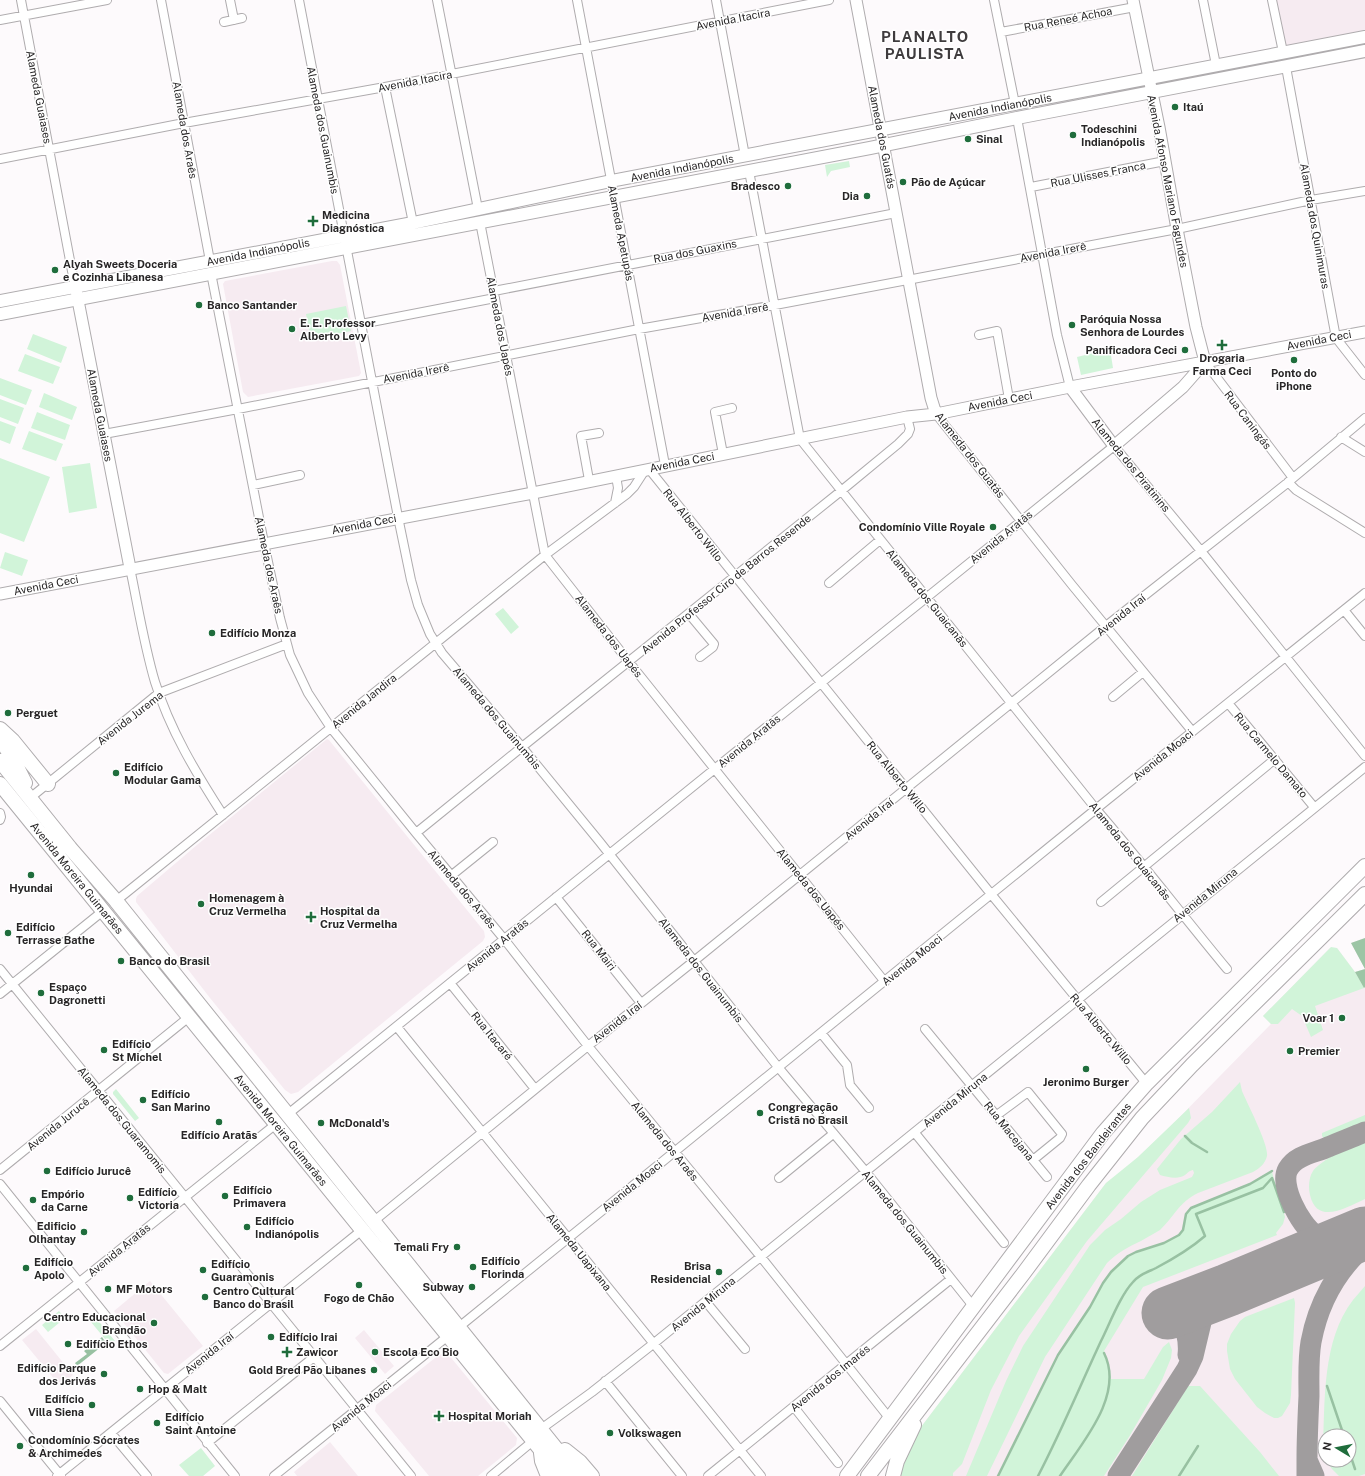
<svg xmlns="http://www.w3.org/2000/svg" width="1365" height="1476" viewBox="0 0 1365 1476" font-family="'Public Sans',sans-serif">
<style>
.built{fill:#f6ebf1;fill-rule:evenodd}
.green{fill:#d1f4d9}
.forest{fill:#9cc5a5}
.water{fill:#98c1a2}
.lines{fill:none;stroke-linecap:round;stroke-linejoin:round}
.stream{stroke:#98c1a2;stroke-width:2.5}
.taxiway{stroke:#a09d9e;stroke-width:21}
.runway{stroke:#a09d9e;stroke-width:53}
.street-casing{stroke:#afacae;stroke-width:10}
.secondary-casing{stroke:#afacae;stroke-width:13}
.primary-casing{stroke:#afacae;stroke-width:14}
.highway-casing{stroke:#afacae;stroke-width:16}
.street{stroke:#fff;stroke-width:8}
.secondary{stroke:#fff;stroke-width:11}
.primary{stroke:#fff;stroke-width:12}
.highway{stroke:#fff;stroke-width:14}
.poi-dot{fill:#1f6d3c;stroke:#fff;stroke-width:1.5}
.labels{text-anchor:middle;stroke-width:3;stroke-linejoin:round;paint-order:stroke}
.street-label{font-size:11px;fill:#282627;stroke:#fff}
.poi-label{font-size:11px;font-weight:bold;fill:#282627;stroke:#fff;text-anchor:start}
.district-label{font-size:15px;font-weight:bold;letter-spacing:1px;fill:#3f3c3e;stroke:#fff}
</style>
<rect width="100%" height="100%" fill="#fdfafc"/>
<!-- built -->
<path class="built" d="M1275,0H1365V33L1284,48Z
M332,261H337L340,265L361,373L359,376L248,397L243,392L223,284L225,281Z
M327,739L329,740L484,931L485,937L483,941L298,1092L291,1094L285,1090L210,998L136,902V899L137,896L197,845Z
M1365,938V1476H898L918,1431L1106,1183L1124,1170L1165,1132L1271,1024L1263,1016L1330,948H1337L1355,972L1365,969L1351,943ZM1325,1436H1349V1460H1325Z
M150,1281L203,1346L168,1374L164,1373L114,1311Z
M36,1329L73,1375L60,1386L22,1340Z
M364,1330L394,1366L385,1374L355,1338Z
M440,1354H448L517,1438L516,1445L478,1476H429L375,1411L376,1405Z
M330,1442L358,1476H297L294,1472Z"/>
<!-- green -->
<path class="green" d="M849,161L850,167L831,171L827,177L825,165Z
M346,306L351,331L311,339L306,314Z
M33,334L67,347L61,363L27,349Z
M1110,349L1113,368L1081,375L1077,357Z
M25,354L60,367L53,384L18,371Z
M0,378L32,390L26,405L0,395Z
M44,393L77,407L72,420L39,407Z
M0,399L24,408L18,424L0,417Z
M37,412L70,425L65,440L31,428Z
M0,421L16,427L10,444L0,440Z
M29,431L63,444L56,461L22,449Z
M0,458L50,477L24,542L0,533Z
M90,463L97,508L69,513L62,467Z
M5,552L28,560L22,576L0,568Z
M503,608L519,627L511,634L495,614Z
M1331,947L1337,948L1355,972L1364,988L1315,1006L1323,1030L1311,1037L1302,1016L1292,1009L1278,1024H1271L1263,1016Z
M1240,1082L1242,1091C1247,1103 1269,1145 1267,1156C1265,1164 1260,1168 1253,1172L1198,1193C1179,1202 1174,1217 1160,1230C1154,1234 1147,1237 1141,1241C1128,1247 1117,1253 1107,1263L1045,1357L987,1476H966L1006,1381L1023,1346L1090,1245L1105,1230L1121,1219L1141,1202L1160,1190L1192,1177L1194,1173L1193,1170C1188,1171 1188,1173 1185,1175C1178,1180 1167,1177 1160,1175L1157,1169L1181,1139L1212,1112Z
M116,1089L139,1118L135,1121L113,1094V1092Z
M1189,1108L1191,1118L1188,1123L1087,1241L1019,1336L991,1390L962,1464L953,1473V1476H898L918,1431L1106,1183L1138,1157Z
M1365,1115V1126L1330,1141L1325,1140L1322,1136V1133Z
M1365,1138V1199C1347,1207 1317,1226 1310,1195C1308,1187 1309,1177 1313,1171C1320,1161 1353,1144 1365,1138Z
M1272,1172L1285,1217L1283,1224L1276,1233L1277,1235L1143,1287L1104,1351L1109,1365L1111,1379H1144L1163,1347L1169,1342L1172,1350L1171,1358L1162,1380L1129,1437L1104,1476H999L1059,1356L1090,1307L1103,1283L1111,1273L1128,1257L1136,1253L1164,1244L1179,1235L1184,1230L1186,1214L1192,1208L1250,1185Z
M1365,1286V1474L1359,1476H1339L1332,1469L1326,1460H1349V1436H1325V1459L1323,1448C1325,1401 1322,1340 1353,1300C1357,1295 1361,1291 1365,1286Z
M1294,1298L1295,1303L1291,1395L1290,1403L1282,1416L1278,1418H1274L1265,1413L1257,1407L1235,1379L1230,1369L1227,1351V1344L1231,1334L1240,1321L1245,1317Z
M59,1311L65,1318L48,1332L42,1325Z
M96,1318L115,1341L110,1345L91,1322Z
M1188,1386H1200L1260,1452L1279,1476H1132Z
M201,1448L215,1466L203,1476H189L179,1465Z"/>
<!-- forest -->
<path class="forest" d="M1365,938V987L1364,988L1355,972L1365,969L1351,943Z"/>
<!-- water -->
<path class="water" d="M102,1337L106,1343L77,1366L75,1363L87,1354L84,1351Z"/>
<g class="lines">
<!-- stream -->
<path class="stream" d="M1185,1136L1192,1143L1207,1152
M1327,1386L1344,1436
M1349,1451L1355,1469
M998,1476L1058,1355L1090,1307L1103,1283L1111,1272L1128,1256L1136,1252L1164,1243L1179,1235L1183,1230L1186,1214L1191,1208L1250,1184L1272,1171
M1038,1476C1061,1432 1080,1386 1101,1341C1110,1323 1120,1296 1133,1282C1139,1274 1148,1272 1156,1268C1173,1259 1190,1249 1205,1236L1196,1214L1263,1188L1272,1178L1284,1212
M1060,1476C1082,1443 1125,1395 1104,1353
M1179,1476L1198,1446"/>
<!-- taxiway -->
<path class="taxiway" d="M1350,1239C1339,1241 1323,1241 1314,1234C1300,1224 1279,1185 1288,1169C1296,1155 1315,1153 1328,1147C1340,1142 1353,1137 1365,1132
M1178,1309C1184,1324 1190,1338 1188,1355
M1307,1460C1307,1439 1308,1417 1309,1396C1309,1378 1308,1359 1311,1342C1318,1304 1337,1270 1365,1245
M1118,1476L1187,1369L1193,1356L1203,1314L1213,1301L1228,1290
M1307,1476V1460L1314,1476"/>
<!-- runway -->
<path class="runway" d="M1168,1313L1228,1290L1365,1233"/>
<!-- street casing -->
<g class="street-casing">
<path id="street" d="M21,0L75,287
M161,0L210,261
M230,0L234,20
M299,0L398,517L411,580L418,605L430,634L442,653L522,747L599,841L778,1067L866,1172L973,1306
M437,0L478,209
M577,0L665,465
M716,0L745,156
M994,0L1015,104
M1203,0L1216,65
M1272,0L1283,52
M0,20L107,0
M224,22L242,18
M1001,32L1135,7
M1286,67L1336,338L1365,375
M385,87L413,223
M1017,118L1057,335L1070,387
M0,159L184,123L385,87L829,0
M749,171L800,439L1096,809C1141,861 1183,916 1227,969
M1031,187L1165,161
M480,222L545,555L629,662L885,982
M211,273L264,543L280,618L290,655L308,693L331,728L416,833L504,939L588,1046L761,1257L890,1419
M494,291L896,213
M361,324L495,298
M979,335L997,331L1009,399
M1205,362L1293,478
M936,414L1072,585L1192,731
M104,434L238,409L639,329L775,305L1177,229L1311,200L1365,191
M1341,437L1365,452
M723,454L715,412L732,408
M649,469L991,894L1146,1083
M589,480L581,436L599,433
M1288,482L1296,490L1365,533
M253,485L300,475
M615,503L618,488L616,476
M130,568C138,606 144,645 155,682C170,730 196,773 223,815
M829,583L880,540
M1344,610L1365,636
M689,614L714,644L713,647L700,657
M1113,697L1143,672
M1228,703L1314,807
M30,798L159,693L287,644
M0,813L1,817L0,820
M416,833L522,747L841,491L898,444L908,434L910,429L907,417
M452,875L493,842
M556,897L641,1003
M116,901L545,555L627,494L634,487L645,470
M1101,902L1275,759
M0,969L411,1476
M450,983L535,1089
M0,994L103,911
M397,1027L761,1476
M925,1029L1047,1177
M821,1033L847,1065L850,1085L869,1108
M288,1114L1114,446L1201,551L1365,756
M997,1115L1028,1092L1062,1134L1060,1138L1033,1160
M915,1133L1004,1243
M0,1170L189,1017
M779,1178L833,1134
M0,1184L235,1476
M374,1221L588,1046L694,961L1106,626L1286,484L1365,418
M706,1302L745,1349
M459,1327L1096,809L1365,593
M0,1346L276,1124
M605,1381L682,1476
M0,1401L61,1476
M794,1407L838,1463
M541,1429L592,1392L653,1344L1365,767
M111,1433L147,1476
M207,1443L314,1357
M57,1476L362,1230
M274,1476L448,1336
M491,1476L533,1441
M708,1476L951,1279"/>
</g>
<!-- secondary casing -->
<g class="secondary-casing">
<path id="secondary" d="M856,0L931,398L936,414
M1133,0L1159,127L1177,229L1196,327L1205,362
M76,290L130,568
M1070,387L1114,446L1183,387L1205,362
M0,594L533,493L907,417L936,414L1070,387L1365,332"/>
</g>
<!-- primary casing -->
<g class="primary-casing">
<path id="primary" d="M0,301L413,223L611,181L1365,37
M0,314L870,148L1017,118L1365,51"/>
</g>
<!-- highway casing -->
<g class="highway-casing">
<path id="highway" d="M0,729L13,741L48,784
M0,738L15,763L25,783
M0,761L70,848L116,901L578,1476
M0,784L562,1476
M565,1450L580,1462L592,1476
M541,1453L542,1461L548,1476
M847,1476L1103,1133L1147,1083L1365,866
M868,1476L1023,1274L1089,1185L1142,1118L1192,1065L1365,894
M893,1476L897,1461L914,1425"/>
</g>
<!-- street -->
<use href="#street" class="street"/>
<!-- secondary -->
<use href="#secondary" class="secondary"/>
<!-- primary -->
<use href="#primary" class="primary"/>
<!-- highway -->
<use href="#highway" class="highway"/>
</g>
<!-- markers -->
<g class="poi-dot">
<circle cx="1175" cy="107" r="4"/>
<circle cx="1073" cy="135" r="4"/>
<circle cx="968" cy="139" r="4"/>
<circle cx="903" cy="182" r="4"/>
<circle cx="788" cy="186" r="4"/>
<circle cx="867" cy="196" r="4"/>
<path d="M311 215h4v4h4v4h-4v4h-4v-4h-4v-4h4z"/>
<circle cx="55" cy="270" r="4"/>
<circle cx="199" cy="305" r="4"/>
<circle cx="1072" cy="325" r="4"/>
<circle cx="292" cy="329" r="4"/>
<path d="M1220 339h4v4h4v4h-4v4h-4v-4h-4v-4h4z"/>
<circle cx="1185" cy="350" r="4"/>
<circle cx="1294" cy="360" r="4"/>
<circle cx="993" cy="527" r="4"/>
<circle cx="212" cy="633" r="4"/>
<circle cx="8" cy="713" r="4"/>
<circle cx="116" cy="773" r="4"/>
<circle cx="31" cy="875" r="4"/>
<circle cx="201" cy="904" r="4"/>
<path d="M309 911h4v4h4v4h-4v4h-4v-4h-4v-4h4z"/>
<circle cx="8" cy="933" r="4"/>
<circle cx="121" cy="961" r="4"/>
<circle cx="41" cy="993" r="4"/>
<circle cx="1342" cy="1018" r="4"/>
<circle cx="104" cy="1050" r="4"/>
<circle cx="1290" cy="1051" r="4"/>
<circle cx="1086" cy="1069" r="4"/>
<circle cx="143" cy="1100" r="4"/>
<circle cx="760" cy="1113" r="4"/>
<circle cx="219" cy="1122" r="4"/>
<circle cx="321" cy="1123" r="4"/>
<circle cx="47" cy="1171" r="4"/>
<circle cx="225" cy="1196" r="4"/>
<circle cx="130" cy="1198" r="4"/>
<circle cx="33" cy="1200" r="4"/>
<circle cx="247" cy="1227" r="4"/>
<circle cx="84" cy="1232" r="4"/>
<circle cx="457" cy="1247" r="4"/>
<circle cx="473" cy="1267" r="4"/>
<circle cx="26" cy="1268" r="4"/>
<circle cx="203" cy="1270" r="4"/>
<circle cx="719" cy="1272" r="4"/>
<circle cx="359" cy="1285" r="4"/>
<circle cx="472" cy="1287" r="4"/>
<circle cx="108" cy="1289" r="4"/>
<circle cx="205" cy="1297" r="4"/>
<circle cx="154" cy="1323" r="4"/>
<circle cx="271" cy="1337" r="4"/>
<circle cx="68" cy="1344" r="4"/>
<path d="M285 1346h4v4h4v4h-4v4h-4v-4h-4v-4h4z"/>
<circle cx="375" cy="1352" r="4"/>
<circle cx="374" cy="1370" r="4"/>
<circle cx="104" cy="1374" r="4"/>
<circle cx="140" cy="1389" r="4"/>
<circle cx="92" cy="1405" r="4"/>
<path d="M437 1410h4v4h4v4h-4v4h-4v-4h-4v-4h4z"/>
<circle cx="157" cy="1423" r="4"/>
<circle cx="610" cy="1433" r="4"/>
<circle cx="20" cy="1446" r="4"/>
</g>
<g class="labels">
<!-- street labels -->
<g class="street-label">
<text transform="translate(733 19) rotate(-11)" y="4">Avenida Itacira</text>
<text transform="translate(1068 19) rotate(-11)" y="4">Rua Reneé Achoa</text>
<text transform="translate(415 81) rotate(-11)" y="4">Avenida Itacira</text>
<text transform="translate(39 97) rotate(79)" y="4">Alameda Guaiases</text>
<text transform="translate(1000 107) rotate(-11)" y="4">Avenida Indianópolis</text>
<text transform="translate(185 130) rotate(80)" y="4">Alameda dos Araês</text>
<text transform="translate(323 130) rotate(79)" y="4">Alameda dos Guainumbis</text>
<text transform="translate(882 137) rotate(79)" y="4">Alameda dos Guatás</text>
<text transform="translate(682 168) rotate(-11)" y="4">Avenida Indianópolis</text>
<text transform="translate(1098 174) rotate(-11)" y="4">Rua Ulisses Franca</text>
<text transform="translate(1168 181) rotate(79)" y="4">Avenida Afonso Mariano Fagundes</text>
<text transform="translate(1315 226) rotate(80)" y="4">Alameda dos Quinimuras</text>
<text transform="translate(621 233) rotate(79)" y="4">Alameda Apetupás</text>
<text transform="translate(695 251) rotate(-11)" y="4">Rua dos Guaxins</text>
<text transform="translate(258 252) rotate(-11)" y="4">Avenida Indianópolis</text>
<text transform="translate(1053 252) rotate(-11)" y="4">Avenida Irerê</text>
<text transform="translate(735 312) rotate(-10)" y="4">Avenida Irerê</text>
<text transform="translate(500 326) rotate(79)" y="4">Alameda dos Uapés</text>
<text transform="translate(1319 340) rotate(-11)" y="4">Avenida Ceci</text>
<text transform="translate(416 373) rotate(-11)" y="4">Avenida Irerê</text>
<text transform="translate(1000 401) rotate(-11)" y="4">Avenida Ceci</text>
<text transform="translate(100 415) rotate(79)" y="4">Alameda Guaiases</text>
<text transform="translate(1248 420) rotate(53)" y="4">Rua Caningás</text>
<text transform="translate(970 455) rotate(52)" y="4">Alameda dos Guatás</text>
<text transform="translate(682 462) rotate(-11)" y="4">Avenida Ceci</text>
<text transform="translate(1131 465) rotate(51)" y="4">Alameda dos Piratinins</text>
<text transform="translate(364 524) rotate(-11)" y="4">Avenida Ceci</text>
<text transform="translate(693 525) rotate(52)" y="4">Rua Alberto Willo</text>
<text transform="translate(1001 537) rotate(-39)" y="4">Avenida Aratãs</text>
<text transform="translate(269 565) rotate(78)" y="4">Alameda dos Araês</text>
<text transform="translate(726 584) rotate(-39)" y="4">Avenida Professor Ciro de Barros Resende</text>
<text transform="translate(46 585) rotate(-11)" y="4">Avenida Ceci</text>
<text transform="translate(927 598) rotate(51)" y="4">Alameda dos Guaicanãs</text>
<text transform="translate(1121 615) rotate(-39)" y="4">Avenida Iraí</text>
<text transform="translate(609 636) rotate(52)" y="4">Alameda dos Uapés</text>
<text transform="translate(364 701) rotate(-39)" y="4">Avenida Jandira</text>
<text transform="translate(130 718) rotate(-38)" y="4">Avenida Jurema</text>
<text transform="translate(497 718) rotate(50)" y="4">Alameda dos Guainumbis</text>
<text transform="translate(749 741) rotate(-39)" y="4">Avenida Aratãs</text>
<text transform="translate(1163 755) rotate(-39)" y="4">Avenida Moaci</text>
<text transform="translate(1271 755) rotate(50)" y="4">Rua Carmelo Damato</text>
<text transform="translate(897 777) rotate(51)" y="4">Rua Alberto Willo</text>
<text transform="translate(869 819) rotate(-39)" y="4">Avenida Iraí</text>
<text transform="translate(1130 851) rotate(51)" y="4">Alameda dos Guaicanãs</text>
<text transform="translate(77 878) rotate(51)" y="4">Avenida Moreira Guimarães</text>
<text transform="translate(462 889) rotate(50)" y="4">Alameda dos Araês</text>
<text transform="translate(811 889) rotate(51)" y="4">Alameda dos Uapés</text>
<text transform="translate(1205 895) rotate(-39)" y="4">Avenida Miruna</text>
<text transform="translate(497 945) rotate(-39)" y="4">Avenida Aratãs</text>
<text transform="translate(599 950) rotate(52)" y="4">Rua Mairi</text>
<text transform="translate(912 960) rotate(-39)" y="4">Avenida Moaci</text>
<text transform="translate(701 970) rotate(52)" y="4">Alameda dos Guainumbis</text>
<text transform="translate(617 1022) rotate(-38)" y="4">Avenida Iraí</text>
<text transform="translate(1101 1029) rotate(50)" y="4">Rua Alberto Willo</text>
<text transform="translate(492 1036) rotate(51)" y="4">Rua Itacaré</text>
<text transform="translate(955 1100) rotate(-39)" y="4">Avenida Miruna</text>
<text transform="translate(122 1120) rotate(51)" y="4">Alameda dos Guaramomis</text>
<text transform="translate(58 1124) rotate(-39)" y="4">Avenida Jurucê</text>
<text transform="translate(281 1130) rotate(51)" y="4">Avenida Moreira Guimarães</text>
<text transform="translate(1009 1131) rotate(51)" y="4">Rua Macejana</text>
<text transform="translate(665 1141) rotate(51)" y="4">Alameda dos Araês</text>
<text transform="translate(1088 1156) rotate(-52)" y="4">Avenida dos Bandeirantes</text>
<text transform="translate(632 1186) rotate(-39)" y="4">Avenida Moaci</text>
<text transform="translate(905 1222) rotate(51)" y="4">Alameda dos Guainumbis</text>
<text transform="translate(119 1250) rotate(-39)" y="4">Avenida Aratãs</text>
<text transform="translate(579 1252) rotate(51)" y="4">Alameda Uapixana</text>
<text transform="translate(703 1304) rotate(-39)" y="4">Avenida Miruna</text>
<text transform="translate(209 1353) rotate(-39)" y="4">Avenida Iraí</text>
<text transform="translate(830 1378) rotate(-39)" y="4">Avenida dos Imarés</text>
<text transform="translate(361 1406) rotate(-39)" y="4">Avenida Moaci</text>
</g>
<!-- poi labels -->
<g class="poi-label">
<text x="1183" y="111">Itaú</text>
<text x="1081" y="133">Todeschini<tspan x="1081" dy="13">Indianópolis</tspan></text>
<text x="976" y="143">Sinal</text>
<text x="911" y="186">Pão de Açúcar</text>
<text x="780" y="190" text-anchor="end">Bradesco</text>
<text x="859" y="200" text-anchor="end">Dia</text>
<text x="322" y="219">Medicina<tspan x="322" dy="13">Diagnóstica</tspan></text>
<text x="63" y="268">Alyah Sweets Doceria<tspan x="63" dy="13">e Cozinha Libanesa</tspan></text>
<text x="207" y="309">Banco Santander</text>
<text x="1080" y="323">Paróquia Nossa<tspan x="1080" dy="13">Senhora de Lourdes</tspan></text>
<text x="300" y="327">E. E. Professor<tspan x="300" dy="13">Alberto Levy</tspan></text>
<text x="1177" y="354" text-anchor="end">Panificadora Ceci</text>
<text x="1222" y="362" text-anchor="middle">Drogaria<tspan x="1222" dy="13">Farma Ceci</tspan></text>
<text x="1294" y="377" text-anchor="middle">Ponto do<tspan x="1294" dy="13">iPhone</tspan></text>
<text x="985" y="531" text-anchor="end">Condomínio Ville Royale</text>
<text x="220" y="637">Edifício Monza</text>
<text x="16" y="717">Perguet</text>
<text x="124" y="771">Edifício<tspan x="124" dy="13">Modular Gama</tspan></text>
<text x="31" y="892" text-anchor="middle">Hyundai</text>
<text x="209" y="902">Homenagem à<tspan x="209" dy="13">Cruz Vermelha</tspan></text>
<text x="320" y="915">Hospital da<tspan x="320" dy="13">Cruz Vermelha</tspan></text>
<text x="16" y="931">Edifício<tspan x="16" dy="13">Terrasse Bathe</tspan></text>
<text x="129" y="965">Banco do Brasil</text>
<text x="49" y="991">Espaço<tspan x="49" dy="13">Dagronetti</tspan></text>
<text x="1334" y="1022" text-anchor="end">Voar 1</text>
<text x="112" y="1048">Edifício<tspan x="112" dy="13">St Michel</tspan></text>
<text x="1298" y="1055">Premier</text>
<text x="1086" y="1086" text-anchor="middle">Jeronimo Burger</text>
<text x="151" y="1098">Edifício<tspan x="151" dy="13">San Marino</tspan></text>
<text x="768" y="1111">Congregação<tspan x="768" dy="13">Cristã no Brasil</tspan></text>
<text x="329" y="1127">McDonald's</text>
<text x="219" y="1139" text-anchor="middle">Edifício Aratãs</text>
<text x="55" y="1175">Edifício Jurucê</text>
<text x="233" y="1194">Edifício<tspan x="233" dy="13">Primavera</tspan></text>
<text x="138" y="1196">Edifício<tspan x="138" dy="13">Victoria</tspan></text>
<text x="41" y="1198">Empório<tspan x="41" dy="13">da Carne</tspan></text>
<text x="255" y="1225">Edifício<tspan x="255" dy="13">Indianópolis</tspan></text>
<text x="76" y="1230" text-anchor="end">Edificio<tspan x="76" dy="13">Olhantay</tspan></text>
<text x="449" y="1251" text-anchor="end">Temali Fry</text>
<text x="481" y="1265">Edifício<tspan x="481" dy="13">Florinda</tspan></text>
<text x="34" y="1266">Edifício<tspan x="34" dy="13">Apolo</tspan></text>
<text x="211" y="1268">Edifício<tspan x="211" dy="13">Guaramonis</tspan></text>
<text x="711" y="1270" text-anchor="end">Brisa<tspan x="711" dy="13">Residencial</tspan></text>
<text x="464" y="1291" text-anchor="end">Subway</text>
<text x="116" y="1293">MF Motors</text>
<text x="213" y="1295">Centro Cultural<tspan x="213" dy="13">Banco do Brasil</tspan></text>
<text x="359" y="1302" text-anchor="middle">Fogo de Chão</text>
<text x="146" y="1321" text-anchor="end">Centro Educacional<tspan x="146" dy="13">Brandão</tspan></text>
<text x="279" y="1341">Edifício Irai</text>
<text x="76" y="1348">Edifício Ethos</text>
<text x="296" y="1356">Zawicor</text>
<text x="383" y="1356">Escola Eco Bio</text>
<text x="96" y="1372" text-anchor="end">Edifício Parque<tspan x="96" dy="13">dos Jerivás</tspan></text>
<text x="366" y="1374" text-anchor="end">Gold Bred Pão Libanes</text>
<text x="148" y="1393">Hop &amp; Malt</text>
<text x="84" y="1403" text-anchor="end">Edifício<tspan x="84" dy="13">Villa Siena</tspan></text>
<text x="448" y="1420">Hospital Moriah</text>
<text x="165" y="1421">Edifício<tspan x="165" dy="13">Saint Antoine</tspan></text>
<text x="618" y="1437">Volkswagen</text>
<text x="28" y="1444">Condomínio Sócrates<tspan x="28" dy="13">&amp; Archimedes</tspan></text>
</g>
<!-- district labels -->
<g class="district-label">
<text x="925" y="42">PLANALTO<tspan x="925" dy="17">PAULISTA</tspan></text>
</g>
</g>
<!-- north arrow -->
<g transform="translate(1337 1448) rotate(280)"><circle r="19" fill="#ffffff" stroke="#a9a8a9"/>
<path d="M0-3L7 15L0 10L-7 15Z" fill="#1f6d3c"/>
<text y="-6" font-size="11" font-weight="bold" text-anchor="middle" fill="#282627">N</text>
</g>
</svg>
